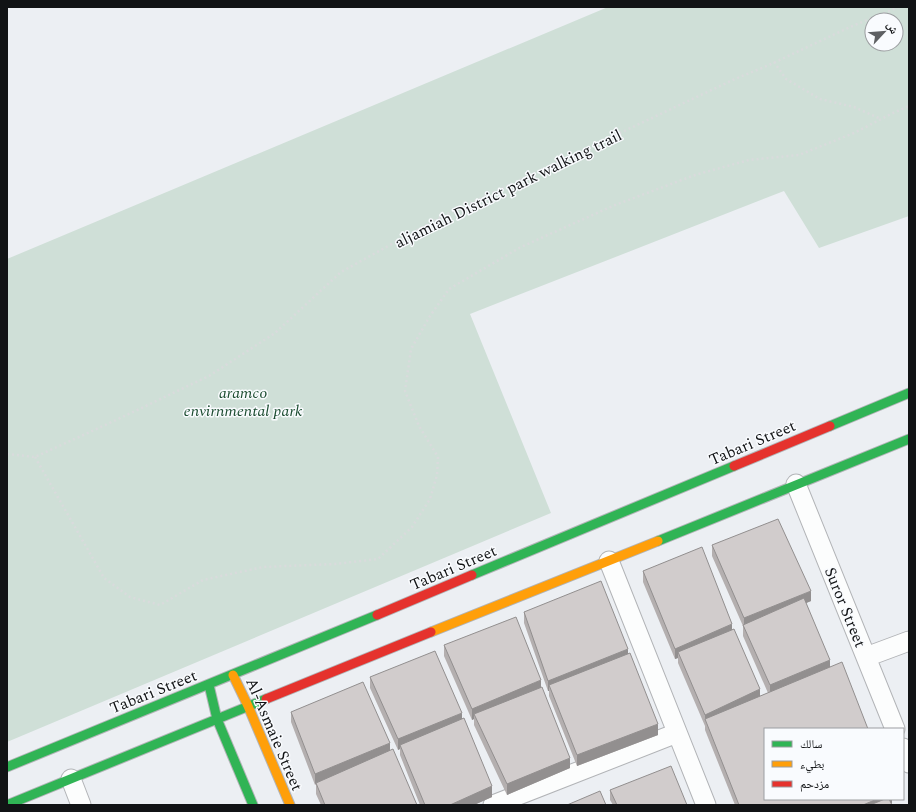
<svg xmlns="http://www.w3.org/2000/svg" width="916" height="812" viewBox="0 0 916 812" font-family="Spectral,'Noto Naskh Arabic',serif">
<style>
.green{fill:#cfdfd7;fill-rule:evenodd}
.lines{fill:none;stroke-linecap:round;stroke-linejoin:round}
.street-casing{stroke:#b2b4b7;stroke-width:21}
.fast-casing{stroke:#b2b4b7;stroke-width:11}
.slow-casing{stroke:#b2b4b7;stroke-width:11}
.jam-casing{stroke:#b2b4b7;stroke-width:11}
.path{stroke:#d9dbdc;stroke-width:2.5;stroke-dasharray:2 3;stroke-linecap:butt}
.street{stroke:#fcfdfd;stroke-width:19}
.fast{stroke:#30b455;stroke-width:9}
.slow{stroke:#ff9f0a;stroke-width:9}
.jam{stroke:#e5322d;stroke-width:9}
.wall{fill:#b4afaf}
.shaded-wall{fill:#928f8f}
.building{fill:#d1cccc;stroke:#928f8f}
.labels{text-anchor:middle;stroke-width:3;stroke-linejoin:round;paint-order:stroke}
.street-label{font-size:16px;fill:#111315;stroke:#f9fbfe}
.park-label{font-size:16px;font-style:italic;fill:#1c4d31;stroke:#f9fbfe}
</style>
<rect width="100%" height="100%" fill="#eceff3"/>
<!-- green -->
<path class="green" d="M608,7H909V216L819,248L784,191L470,314L551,513L7,742V259ZM872,20H896V44H872Z"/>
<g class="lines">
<!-- street casing -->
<g class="street-casing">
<path id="street" d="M796,484L895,729
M609,561L706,805
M866,657L909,641
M903,748L909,763
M71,779L81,805
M493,805L677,733"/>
</g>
<!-- fast casing -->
<g class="fast-casing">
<path id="fast" d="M830,426L909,393
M658,541L909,439
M472,575L734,466
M209,685L217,719L253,805
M7,767L377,615
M7,805L266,699"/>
</g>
<!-- slow casing -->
<g class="slow-casing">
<path id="slow" d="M431,632L658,541
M233,675L248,706L290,805"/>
</g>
<!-- jam casing -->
<g class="jam-casing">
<path id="jam" d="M734,466L830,426
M377,615L472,575
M266,699L431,632"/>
</g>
<!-- path -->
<path class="path" d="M774,62L786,79L820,99L854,107L881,119
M7,454L35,457L114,421L209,376L275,333L341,272L441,217L735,79L769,65L850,27L899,7
M35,457L104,578L130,597L160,605L203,580L263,567L335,564L378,559L412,527L430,499L437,475L438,457L419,426L405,391L411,349L430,316L449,289L521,247L615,205L695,175L749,160L799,155L854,133L893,113L909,106"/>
<!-- street -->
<use href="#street" class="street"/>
<!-- fast -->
<use href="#fast" class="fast"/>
<!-- slow -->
<use href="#slow" class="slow"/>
<!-- jam -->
<use href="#jam" class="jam"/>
</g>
<!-- wall -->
<path class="wall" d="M712,545L811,601L806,603L830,666L892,799V803H891L892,805H735L705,730V726L678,663V658L675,659L643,582V571L732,630L760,696L768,693L743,636V626L712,556Z
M524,612L628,654L658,735L577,766L549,696V691H548L524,623Z
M444,645L541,687L570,768L507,795L474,725V719L472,720L444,656Z
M370,677L462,718L492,797L474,805H420L400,755V749L398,750L370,688Z
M291,712L390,750L417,805H321L316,794V784L315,785L291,722Z
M610,790L687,805H613L610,800Z"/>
<!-- shaded-wall -->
<path class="shaded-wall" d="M811,591V601L744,629V618Z
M732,624V634L678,652V658L675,659V649Z
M628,649V660L549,685V691H548V681Z
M830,660V671L770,696V685Z
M541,680V690L474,714V719L472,720V709Z
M760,689V700L705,719V726V715Z
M462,713V724L400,745V749L398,750V739Z
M658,724V735L577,766V755Z
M390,743V753L316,783L315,785V774Z
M570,758V768L507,795V784Z
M492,786V797L474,805H450Z
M877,799H892V803L887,805H863Z"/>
<!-- building -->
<path class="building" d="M778,519L811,591L744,618L712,545Z
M702,547L732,624L675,649L643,571Z
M601,581L628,649L548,681L524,612Z
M804,598L830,660L770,685L743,625Z
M516,617L541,680L472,709L444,645Z
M734,629L760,689L705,715L678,652Z
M435,651L462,713L398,739L370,677Z
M630,653L658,724L577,755L549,685Z
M842,662L868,729H765V799H877L863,805H739L705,719Z
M363,682L390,743L315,774L291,712Z
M542,687L570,758L507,784L474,714Z
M464,718L492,786L450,805H425L400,745Z
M393,749L417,805H325L316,783Z
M671,766L687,805H617L610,790Z
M600,791L606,805H567Z
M885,799H889L892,805H870Z"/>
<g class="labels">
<!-- street labels -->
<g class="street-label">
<text transform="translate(508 188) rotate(-26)" y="6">aljamiah District park walking trail</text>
<text transform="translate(752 442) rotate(-23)" y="6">Tabari Street</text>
<text transform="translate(453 567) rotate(-23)" y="6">Tabari Street</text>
<text transform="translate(846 607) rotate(68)" y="6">Suror Street</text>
<text transform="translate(153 691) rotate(-22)" y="6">Tabari Street</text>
<text transform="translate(275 734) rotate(67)" y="6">Al-Asmaie Street</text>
</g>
<!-- park labels -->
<g class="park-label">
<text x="243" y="398">aramco<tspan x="243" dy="18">envirnmental park</tspan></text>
</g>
</g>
<!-- border -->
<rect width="916" height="812" fill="none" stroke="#111315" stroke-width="16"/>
<!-- legend -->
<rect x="764" y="728" width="140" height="72" fill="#f9fbfe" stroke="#9c9ea1"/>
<rect x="772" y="741" width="20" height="6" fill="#30b455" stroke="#9c9ea1"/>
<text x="800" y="748" font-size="12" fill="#111315">سالك</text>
<rect x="772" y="761" width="20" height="6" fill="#ff9f0a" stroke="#9c9ea1"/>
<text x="800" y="768" font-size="12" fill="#111315">بطيء</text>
<rect x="772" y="781" width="20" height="6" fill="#e5322d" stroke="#9c9ea1"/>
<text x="800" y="788" font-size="12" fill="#111315">مزدحم</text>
<!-- north arrow -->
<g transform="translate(884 32) rotate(64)"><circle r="19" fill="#f9fbfe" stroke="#9c9ea1"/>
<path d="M0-3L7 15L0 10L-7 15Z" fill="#5e6063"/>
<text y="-6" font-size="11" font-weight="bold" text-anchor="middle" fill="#111315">ش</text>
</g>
</svg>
